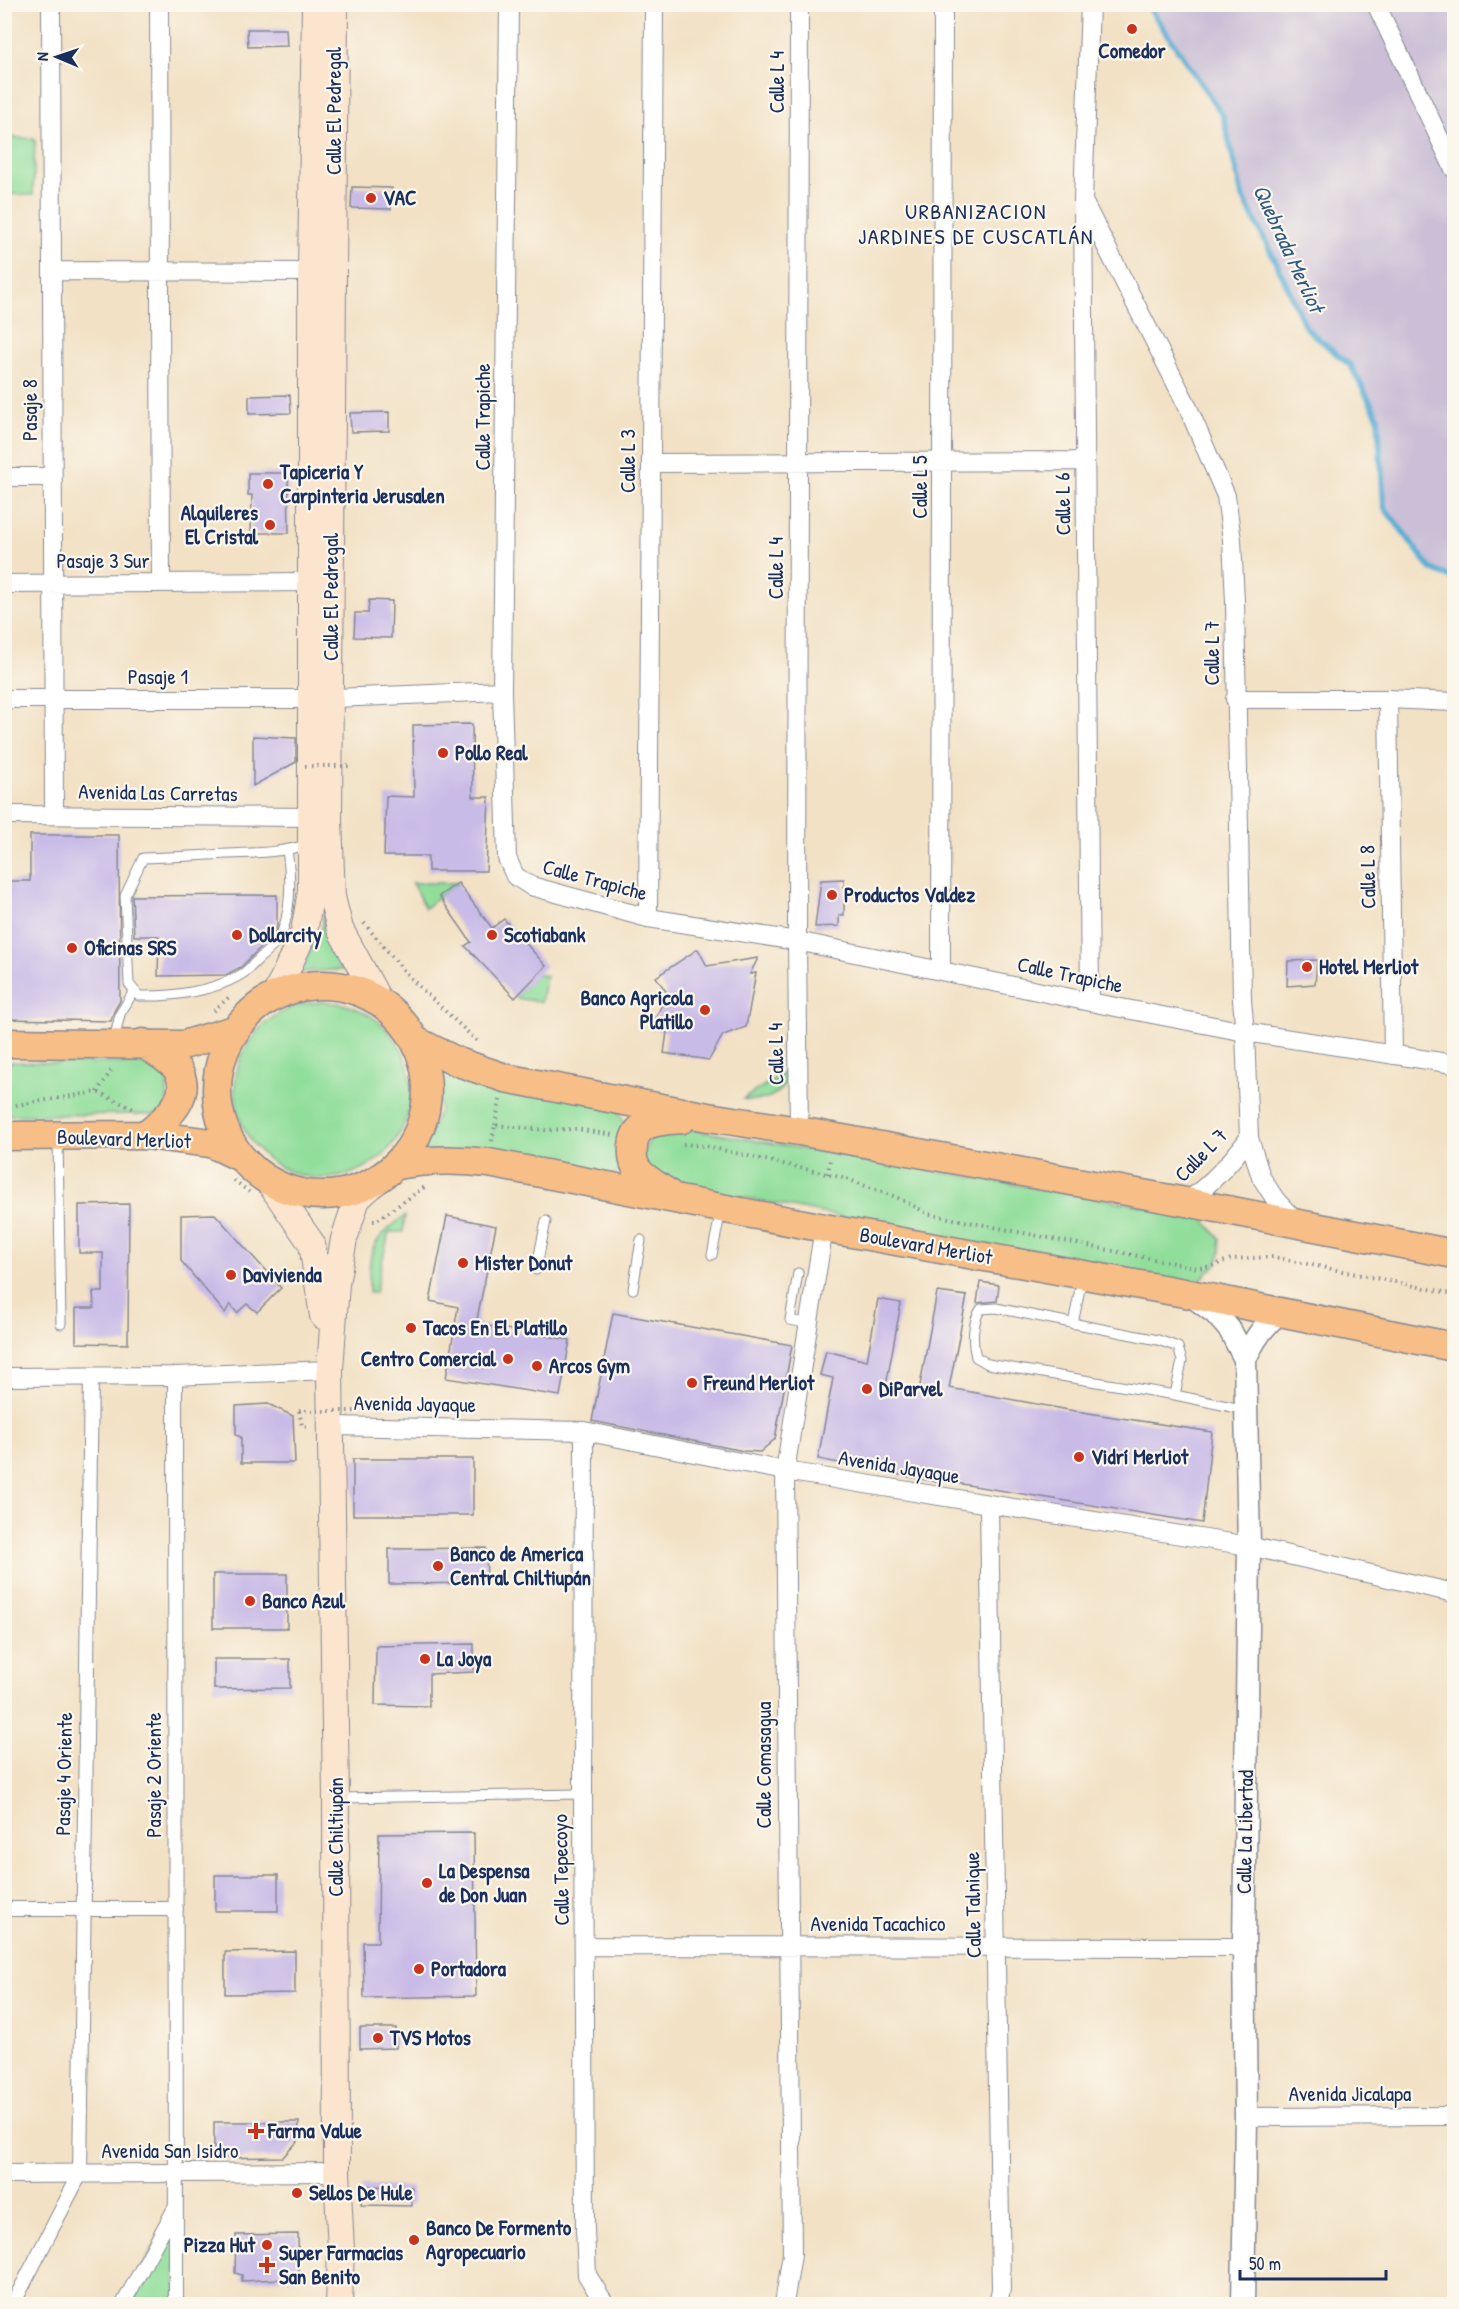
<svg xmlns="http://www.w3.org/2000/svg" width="1459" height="2309" viewBox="0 0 1459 2309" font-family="'Patrick Hand',sans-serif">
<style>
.industrial{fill:#cabfd6}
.green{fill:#91de9b;stroke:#56867c;stroke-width:1.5}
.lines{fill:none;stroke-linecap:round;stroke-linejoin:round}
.stream{stroke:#57acd3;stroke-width:6}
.building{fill:#c9bbe7}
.service-casing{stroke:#868892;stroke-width:11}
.pedestrian-casing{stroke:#868892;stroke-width:16}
.minor-casing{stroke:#868892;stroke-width:20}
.tertiary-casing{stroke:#868892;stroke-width:25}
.secondary-casing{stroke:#868892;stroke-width:28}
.primary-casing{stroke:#868892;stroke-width:31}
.path{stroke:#868892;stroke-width:4;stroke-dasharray:1.5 4.5;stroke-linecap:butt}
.service{stroke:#fff;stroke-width:9}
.pedestrian{stroke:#fff;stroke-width:14}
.minor{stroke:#fff;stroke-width:18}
.tertiary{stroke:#fff;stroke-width:22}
.secondary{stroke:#fce5cf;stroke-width:26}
.primary{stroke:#f7be87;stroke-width:28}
.path-bridge{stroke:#868892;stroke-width:4;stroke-dasharray:1.5 4.5;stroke-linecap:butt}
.poi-dot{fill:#c8321e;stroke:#fbf7ec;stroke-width:2}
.labels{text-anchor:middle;stroke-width:4.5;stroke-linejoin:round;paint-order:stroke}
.poi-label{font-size:21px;font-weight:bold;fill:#1b2f5e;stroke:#fbf7ec;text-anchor:start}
.street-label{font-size:21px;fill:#1b2f5e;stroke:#fbf7ec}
.neighbourhood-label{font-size:22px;letter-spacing:1.5px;fill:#1b2f5e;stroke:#fbf7ec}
.water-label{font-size:22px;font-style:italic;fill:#305b87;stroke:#fbf7ec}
</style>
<rect width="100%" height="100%" fill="#fbf7ec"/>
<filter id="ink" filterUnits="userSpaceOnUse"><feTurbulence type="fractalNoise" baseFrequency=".0167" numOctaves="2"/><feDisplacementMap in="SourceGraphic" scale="12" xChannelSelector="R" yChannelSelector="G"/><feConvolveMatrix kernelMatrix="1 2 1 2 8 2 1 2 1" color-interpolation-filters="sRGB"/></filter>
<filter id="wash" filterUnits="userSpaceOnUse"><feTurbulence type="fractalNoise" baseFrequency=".008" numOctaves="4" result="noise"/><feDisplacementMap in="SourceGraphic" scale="24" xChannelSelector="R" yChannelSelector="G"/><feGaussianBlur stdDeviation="1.35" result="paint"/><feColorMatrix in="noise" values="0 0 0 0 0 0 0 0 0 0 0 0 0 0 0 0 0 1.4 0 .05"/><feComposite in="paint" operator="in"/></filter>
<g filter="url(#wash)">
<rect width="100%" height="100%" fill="#f2e1c5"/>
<!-- industrial -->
<path class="industrial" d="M1150,5H1454V579L1431,569L1384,507L1378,417L1351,366L1306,328L1279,268L1242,195L1223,116L1151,10Z"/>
<!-- green -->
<path class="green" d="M5,137L35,139L33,195L5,194Z
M412,883H458L439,896L425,908Z
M326,897L354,969L299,972L322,927Z
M537,974L546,976L541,1002L515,998Z
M235 1090a88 88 0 1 1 176 0a88 88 0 1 1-176 0Z
M429,1057L619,1111L624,1124L617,1173L610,1175L424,1150L440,1109Z
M5,1062L167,1064V1114L5,1115Z
M789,1070C787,1093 764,1104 743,1099Z
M658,1124L1201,1216L1220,1239L1221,1252L1217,1263L1200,1280L1183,1283L658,1181L637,1165Z
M405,1216L403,1232H389L375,1293H369C369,1250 369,1242 405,1216Z
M176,2205V2304H123Z"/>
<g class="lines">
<!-- stream -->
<path class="stream" d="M1150,4L1151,10L1223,116L1242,195L1279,268L1306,328L1351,366L1378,417L1384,507L1431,569L1454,579"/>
</g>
<g id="blocks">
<!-- building -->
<path class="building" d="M247,29H286L287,46L248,47Z
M352,187L392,188L391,209L351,208Z
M290,395L291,413L249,414V396Z
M389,412V431L351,432L350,413Z
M248,473H288L289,533H251L252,495H248Z
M369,600L392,601L391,638L354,637L355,613H368Z
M472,724L473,797H489L486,871H428V856H384L386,796L414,797L413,725Z
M253,736L296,738V762L253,786Z
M30,835H119L120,1001L114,1011L111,1021L4,1019V881H30Z
M844,879V915H839V926L815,927L821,880Z
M458,883L492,928L504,919L546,966L515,998L465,946L471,942L439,896Z
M277,895V927L273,935L241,967L226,975L158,976L159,936H134L132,896Z
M698,949L707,966L758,958L750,974L756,973L746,1027L723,1035L709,1060L664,1053L667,1032L651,1029L667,993L656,977Z
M1317,960L1315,984L1287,986L1288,961Z
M129,1204L128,1344L76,1343V1308H94L93,1292H103V1253H79V1205Z
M215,1214L281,1288L257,1312L247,1304L237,1313L230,1304L225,1313L181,1261V1215Z
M447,1216L496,1226L476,1324L570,1340L560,1396L446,1378L458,1307L430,1301Z
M980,1282L999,1285L997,1301L977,1303Z
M937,1292L967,1296L949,1388L1069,1410L1212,1432L1202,1523L937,1480L936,1482L818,1459L833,1378L820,1375L826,1351L867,1361L878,1299L901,1303L886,1386L919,1391Z
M613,1313L792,1345L775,1439L760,1452L744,1451L592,1421Z
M268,1404L293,1416L295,1463H241V1437L236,1435V1406Z
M353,1459H473V1515H353Z
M486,1548L487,1583L389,1584V1549Z
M213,1574H287V1628H213Z
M474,1644V1672L429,1674V1706L375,1705L376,1646Z
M214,1659H290V1688L214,1689Z
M474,1833L476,1996L364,1998L363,1942H378L379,1834Z
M215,1875H278V1911H215Z
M295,1951V1993L225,1994V1952Z
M360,2028H396V2048L360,2049Z
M214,2122H299L298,2141L283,2157L214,2158Z
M362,2186L412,2187V2206L361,2205Z
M298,2234L299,2278L242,2281V2275L235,2273L236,2235Z"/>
</g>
</g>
<g filter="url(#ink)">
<use href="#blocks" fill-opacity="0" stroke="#868892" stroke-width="1.5"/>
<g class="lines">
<!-- service casing -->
<g class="service-casing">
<path id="service" d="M287,850C291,877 292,906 282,932C278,942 270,949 262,956C256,961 251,967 245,972C218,991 171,997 139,996L129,984L125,896L143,858C171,857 198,856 226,854C254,853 282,853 309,844
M114,1041L120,1014L134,991
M58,1138L61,1324
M712,1255L721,1210
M536,1270L546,1221
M798,1273L790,1320L808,1324
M633,1289L641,1240
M1073,1324L1082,1279
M1175,1395L1182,1361L1178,1347L1158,1340L996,1308L981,1309C972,1322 972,1342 976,1357L988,1364L1175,1395L1246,1410
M339,1798L583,1794"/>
</g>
<!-- pedestrian casing -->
<g class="pedestrian-casing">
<path id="pedestrian" d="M175,1376L176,2304
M4,1909H176
M13,2304L80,2174L91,1376
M123,2304L175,2208"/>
</g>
<!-- minor casing -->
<g class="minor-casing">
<path id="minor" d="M51,4L54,815
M159,4L161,583
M509,4L502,691L507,858L515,876L531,886L648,918L797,941L1090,1002L1245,1032L1454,1064
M799,4L797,941L799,1131
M1090,4L1083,201L1090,1002
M1376,4L1454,169
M1083,201L1186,403L1226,496L1232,540L1235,601L1242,1000L1245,1032L1249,1138L1261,1177L1275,1199L1298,1224
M52,271L311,272
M651,463L1085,461
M4,477H53
M4,584L311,582
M4,699H311L502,691
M1235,699H1388L1454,702
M1388,699L1393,1055
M4,815L311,817
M648,918L654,4
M941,970L943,4
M1186,1202C1211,1184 1230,1164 1249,1138
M4,1377L175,1376L330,1370
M332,1426L584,1431L785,1471L1249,1546L1454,1593
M584,1431L583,1794L585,2229L587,2275L605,2304
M989,1505L1001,2289L998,2304
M584,1946L1244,1947
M1246,2117L1454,2116
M4,2174L337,2172
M784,2304L792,2254L785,1471L824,1228"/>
</g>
<!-- tertiary casing -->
<g class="tertiary-casing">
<path id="tertiary" d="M1191,1295L1215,1313L1230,1330L1245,1359L1249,1546L1244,1947L1246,2117L1243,2304
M1245,1359C1254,1340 1263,1326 1280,1312"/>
</g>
<!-- secondary casing -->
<g class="secondary-casing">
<path id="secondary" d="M335,4L329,820L332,897L340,929L378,999
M276,994L304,932L311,891V272L315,4
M269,1182L312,1244L323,1316
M339,2304L341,2250L337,2172L336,1798L330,1370L336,1284L344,1239L357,1199L379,1179"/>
</g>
<!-- primary casing -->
<g class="primary-casing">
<path id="primary" d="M217 1090a105 105 0 1 1 210 0a105 105 0 1 1-210 0Z
M416,1041L458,1062L505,1078L708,1117L799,1131L1186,1202L1454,1254
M4,1043L183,1045L234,1030
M143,1043C153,1051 170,1059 177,1069C195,1096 165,1119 147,1135
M4,1136L147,1135L211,1143L240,1157
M397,1165C429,1159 457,1159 489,1163L824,1228L1190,1294L1454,1347
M670,1195C661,1188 648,1181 640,1173C633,1165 632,1157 633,1147C634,1120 661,1121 682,1119"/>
</g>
<!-- path -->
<path class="path" d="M364,923L410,978L479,1043
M214,1011L230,996
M97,1092L113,1068
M4,1107L97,1092L134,1109L135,1112
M495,1125L500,1100
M492,1141L495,1125L545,1130L575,1129L613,1135
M683,1144L705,1146L844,1178L896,1197L929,1214L1198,1268L1212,1266L1231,1259L1273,1257L1454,1294
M828,1174L830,1159
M234,1180L249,1192
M373,1221H376L426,1186
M299,1411L302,1426L309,1427"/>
<!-- service -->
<use href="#service" class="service"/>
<!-- pedestrian -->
<use href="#pedestrian" class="pedestrian"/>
<!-- minor -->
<use href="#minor" class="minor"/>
<!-- tertiary -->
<use href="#tertiary" class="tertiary"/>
<!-- secondary -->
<use href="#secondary" class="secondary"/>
<!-- primary -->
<use href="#primary" class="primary"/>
<!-- path-bridge -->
<path class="path-bridge" d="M305,766H352
M299,1411H355"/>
</g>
</g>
<!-- markers -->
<g class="poi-dot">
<circle cx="1132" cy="29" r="6"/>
<circle cx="371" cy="198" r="6"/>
<circle cx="268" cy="484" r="6"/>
<circle cx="270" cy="525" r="6"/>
<circle cx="443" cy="753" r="6"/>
<circle cx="832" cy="895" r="6"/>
<circle cx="237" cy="935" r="6"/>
<circle cx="492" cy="935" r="6"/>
<circle cx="72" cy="948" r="6"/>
<circle cx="1307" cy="967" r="6"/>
<circle cx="705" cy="1010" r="6"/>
<circle cx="463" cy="1263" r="6"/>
<circle cx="231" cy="1275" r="6"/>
<circle cx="411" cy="1328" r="6"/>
<circle cx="508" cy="1359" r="6"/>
<circle cx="537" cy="1366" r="6"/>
<circle cx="692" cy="1383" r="6"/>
<circle cx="867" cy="1389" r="6"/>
<circle cx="1079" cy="1457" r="6"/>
<circle cx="438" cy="1566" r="6"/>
<circle cx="250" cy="1601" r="6"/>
<circle cx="425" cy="1659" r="6"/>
<circle cx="427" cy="1883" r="6"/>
<circle cx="419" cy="1969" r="6"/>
<circle cx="378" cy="2038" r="6"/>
<path d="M253 2122h6v6h6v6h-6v6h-6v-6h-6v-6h6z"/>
<circle cx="297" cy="2193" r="6"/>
<circle cx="414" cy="2240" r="6"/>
<circle cx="267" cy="2245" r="6"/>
<path d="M264 2256h6v6h6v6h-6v6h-6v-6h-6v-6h6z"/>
</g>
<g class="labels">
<!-- poi labels -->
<g class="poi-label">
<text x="1132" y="58" text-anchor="middle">Comedor</text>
<text x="383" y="205">VAC</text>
<text x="280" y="479">Tapiceria Y<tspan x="280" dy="24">Carpinteria Jerusalen</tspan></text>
<text x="258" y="520" text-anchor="end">Alquileres<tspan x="258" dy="24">El Cristal</tspan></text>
<text x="455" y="760">Pollo Real</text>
<text x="844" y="902">Productos Valdez</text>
<text x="249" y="942">Dollarcity</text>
<text x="504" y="942">Scotiabank</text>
<text x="84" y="955">Oficinas SRS</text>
<text x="1319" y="974">Hotel Merliot</text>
<text x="693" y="1005" text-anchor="end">Banco Agricola<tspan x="693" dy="24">Platillo</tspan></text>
<text x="475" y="1270">Mister Donut</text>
<text x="243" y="1282">Davivienda</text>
<text x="423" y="1335">Tacos En El Platillo</text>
<text x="496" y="1366" text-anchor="end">Centro Comercial</text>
<text x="549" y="1373">Arcos Gym</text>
<text x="704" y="1390">Freund Merliot</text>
<text x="879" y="1396">DiParvel</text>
<text x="1091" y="1464">Vidrí Merliot</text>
<text x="450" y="1561">Banco de America<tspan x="450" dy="24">Central Chiltiupán</tspan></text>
<text x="262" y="1608">Banco Azul</text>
<text x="437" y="1666">La Joya</text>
<text x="439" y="1878">La Despensa<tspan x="439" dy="24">de Don Juan</tspan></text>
<text x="431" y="1976">Portadora</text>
<text x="390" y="2045">TVS Motos</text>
<text x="268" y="2138">Farma Value</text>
<text x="309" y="2200">Sellos De Hule</text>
<text x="426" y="2235">Banco De Formento<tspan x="426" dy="24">Agropecuario</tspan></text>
<text x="255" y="2252" text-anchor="end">Pizza Hut</text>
<text x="279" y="2260">Super Farmacias<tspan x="279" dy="24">San Benito</tspan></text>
</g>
<!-- street labels -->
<g class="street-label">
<text transform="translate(777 82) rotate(-90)" y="7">Calle L 4</text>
<text transform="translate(334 111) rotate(-90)" y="7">Calle El Pedregal</text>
<text transform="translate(30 410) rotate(-90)" y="7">Pasaje 8</text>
<text transform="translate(483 417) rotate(-90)" y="7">Calle Trapiche</text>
<text transform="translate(628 461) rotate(-90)" y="7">Calle L 3</text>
<text transform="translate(920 487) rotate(-90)" y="7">Calle L 5</text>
<text transform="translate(1063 504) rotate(-91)" y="7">Calle L 6</text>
<text x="103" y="568">Pasaje 3 Sur</text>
<text transform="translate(776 568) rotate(-90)" y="7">Calle L 4</text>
<text transform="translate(331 597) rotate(-90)" y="7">Calle El Pedregal</text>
<text transform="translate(1212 653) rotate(-90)" y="7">Calle L 7</text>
<text x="158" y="684">Pasaje 1</text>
<text transform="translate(158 793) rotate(1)" y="7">Avenida Las Carretas</text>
<text transform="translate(1368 877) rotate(-91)" y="7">Calle L 8</text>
<text transform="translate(595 880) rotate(15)" y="7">Calle Trapiche</text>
<text transform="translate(1070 975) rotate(12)" y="7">Calle Trapiche</text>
<text transform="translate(776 1054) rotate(-91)" y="7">Calle L 4</text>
<text transform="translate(124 1139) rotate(2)" y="7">Boulevard Merliot</text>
<text transform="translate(1201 1155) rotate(-46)" y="7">Calle L 7</text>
<text transform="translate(926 1246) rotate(10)" y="7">Boulevard Merliot</text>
<text transform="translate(415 1404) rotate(1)" y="7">Avenida Jayaque</text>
<text transform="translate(899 1467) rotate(9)" y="7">Avenida Jayaque</text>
<text transform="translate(764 1765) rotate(-90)" y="7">Calle Comasagua</text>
<text transform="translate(64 1774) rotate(-89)" y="7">Pasaje 4 Oriente</text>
<text transform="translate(154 1775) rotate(-90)" y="7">Pasaje 2 Oriente</text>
<text transform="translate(1245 1832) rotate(-89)" y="7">Calle La Libertad</text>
<text transform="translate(336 1837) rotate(-90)" y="7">Calle Chiltiupán</text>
<text transform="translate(561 1870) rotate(-91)" y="7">Calle Tepecoyo</text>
<text transform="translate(973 1905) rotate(-91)" y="7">Calle Talnique</text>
<text x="878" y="1931">Avenida Tacachico</text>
<text x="1350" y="2101">Avenida Jicalapa</text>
<text x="170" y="2158">Avenida San Isidro</text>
</g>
<!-- neighbourhood labels -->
<g class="neighbourhood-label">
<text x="976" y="219">URBANIZACION<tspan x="976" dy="25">JARDINES DE CUSCATLÁN</tspan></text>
</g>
<!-- water labels -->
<g class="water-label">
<text transform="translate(1289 248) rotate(65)" y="8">Quebrada Merliot</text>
</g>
</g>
<!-- margin -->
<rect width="1459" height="2309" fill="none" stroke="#fbf7ec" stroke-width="24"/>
<!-- north arrow -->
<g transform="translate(57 57) rotate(272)" stroke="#fbf7ec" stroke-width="4.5" paint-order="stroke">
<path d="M0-4.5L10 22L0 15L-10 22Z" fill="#1b2f5e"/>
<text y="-9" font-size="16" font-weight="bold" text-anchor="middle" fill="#1b2f5e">N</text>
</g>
<!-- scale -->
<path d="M1240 2270v9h146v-9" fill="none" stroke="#1b2f5e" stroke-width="3"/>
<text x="1249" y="2270" font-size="18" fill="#1b2f5e" stroke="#fbf7ec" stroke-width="4.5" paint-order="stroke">50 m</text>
</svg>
